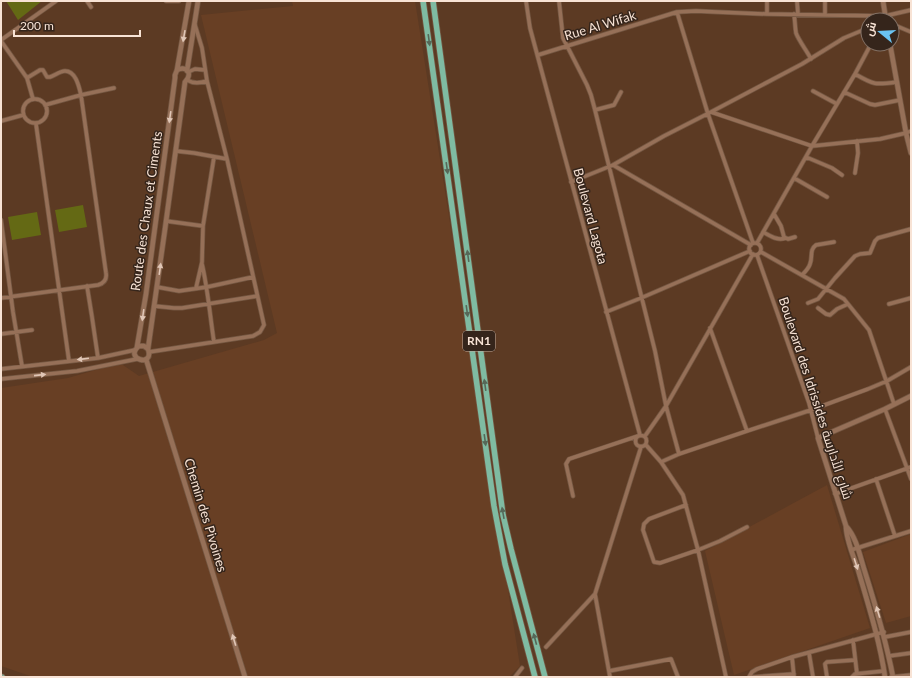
<svg xmlns="http://www.w3.org/2000/svg" width="912" height="678" viewBox="0 0 912 678" font-family="Lato,Cairo,sans-serif">
<style>
.built{fill:#683f24}
.green{fill:#646914}
.lines{fill:none;stroke-linecap:round;stroke-linejoin:round}
.minor-casing{stroke:#745742;stroke-width:5}
.tertiary-casing{stroke:#745742;stroke-width:6}
.primary-casing{stroke:#745742;stroke-width:7}
.trunk-casing{stroke:#745742;stroke-width:7}
.minor{stroke:#967058;stroke-width:3.5}
.tertiary{stroke:#967058;stroke-width:4.5}
.primary{stroke:#85a890;stroke-width:5.5}
.trunk{stroke:#7fbba2;stroke-width:5.5}
.oneway{fill:#e0c6b6}
.oneway2{fill:#566858}
.labels{text-anchor:middle;stroke-width:3;stroke-linejoin:round;paint-order:stroke}
.shield{fill:#35251b;stroke:#beaa9d;stroke-width:1}
.shield-label{font-size:12px;font-weight:bold;fill:#f8e3d5}
.street-label{font-size:13px;fill:#f8e3d5;stroke:#35251b}
</style>
<rect width="100%" height="100%" fill="#5c3a23"/>
<!-- built -->
<path class="built" d="M292,1H415L520,666L509,677H33L1,666V388L68,378L120,363L139,376L264,340L277,333L201,15L293,6Z
M827,485L870,628L734,675L705,551Z
M911,534V616L886,623L863,552Z"/>
<!-- green -->
<path class="green" d="M6,1H42L18,20Z
M83,205L87,227L59,232L55,210Z
M37,212L41,235L12,240L8,217Z"/>
<g class="lines">
<!-- minor casing -->
<g class="minor-casing">
<path id="minor" d="M87,1L91,7
M166,1H179
M526,1L530,28L640,435
M559,1L563,38L587,85L591,95L595,110L655,351L666,406L679,454
M797,1L798,14
M825,1V14
M677,12L708,114L753,243
M767,14V1
M794,14C795,20 795,27 796,33C799,41 807,51 811,59
M892,24L911,32
M1,40L56,1
M1,41L27,78L33,99
M538,55L567,46L677,12L696,11L717,12L767,14L885,16L911,10
M188,72L195,69L205,70
M855,74C874,85 875,85 897,82
M187,80C194,84 200,83 207,81
M813,91L837,104
M844,92L870,104L875,105L900,100
M23 111a12 12 0 1 1 24 0a12 12 0 1 1-24 0Z
M45,105L81,95L114,88
M595,110L614,105L621,92
M711,112L812,146L880,139L906,133L911,131
M1,121L23,115
M36,124L69,361
M176,151L194,153L227,159
M806,157L832,168L842,175
M613,165L751,245
M855,173L858,153L857,141
M794,178L827,197
M571,182L613,165L664,136L711,112L802,64L844,38L868,28
M774,214L781,226L784,237L788,239L795,237
M1,220L13,312L22,366
M166,221L203,226
M763,232C771,236 777,241 786,238
M749 249a6 6 0 1 1 12 0a6 6 0 1 1-12 0Z
M757,243L812,146L855,74L871,44
M761,252L844,299L869,330L894,404
M757,255L809,403L818,438
M202,264C208,290 210,316 214,342
M802,275C805,272 809,268 810,264C813,257 809,250 816,245L834,242
M87,286L92,317L98,358
M157,287L179,291L207,287L253,277
M196,288L202,262L203,226L214,157
M1,298L98,285C105,283 107,279 106,273L81,95C79,87 76,71 65,71C60,71 54,76 50,77H47L43,70H40L27,78
M808,303L818,299L835,278L855,256L860,254L870,253L875,241L878,238L911,229
M889,304L911,298
M154,306L174,308H182L257,296
M818,308L826,314L830,315L837,309L848,304
M606,312L641,298L750,251
M710,328L747,431
M1,334L32,330
M149,352L253,336L260,332L264,325L227,159L207,81L202,48L195,25
M1,369L98,358L135,350
M1,379L77,371L137,359
M885,409L911,479
M635.5 441a5.5 5.5 0 1 1 11 0a5.5 5.5 0 1 1-11 0Z
M645,436L666,406L753,254
M646,445L661,462L683,495L698,550L726,677
M661,462L679,454L747,431L811,410L868,389L887,381L911,367
M876,479L895,536
M835,494L911,467
M573,496L566,464L569,459L638,436
M686,505L649,519L644,524L643,530L654,562L660,563L698,550L720,541L747,527
M851,550L911,531
M595,594L610,677
M885,637L911,632
M853,640L857,674
M546,647L595,594L641,447
M809,653L813,677
M889,656L911,653
M792,657L794,677
M609,671L671,659L678,677
M515,677L522,668
M749,677L752,672L757,669L792,657L884,632
M753,677L794,674
M827,677L825,664L827,662L855,660
M852,677L855,674L884,671
M891,677L911,675"/>
</g>
<!-- tertiary casing -->
<g class="tertiary-casing">
<path id="tertiary" d="M883,1L886,20
M890,44L906,133L911,153
M187,71L198,1
M137,347L146,294L175,78V75L177,70L189,1
M148,349L144,346H139C123,359 155,368 148,349L165,229L185,82C193,74 187,65 177,70
M146,359L245,677
M846,526C857,538 860,557 865,572C876,607 886,641 893,677
M885,677C880,642 869,607 859,573C855,559 846,541 846,526L818,438L885,409L911,396"/>
</g>
<!-- primary casing -->
<g class="primary-casing">
<path id="primary" d="M1,677H2"/>
</g>
<!-- trunk casing -->
<g class="trunk-casing">
<path id="trunk" d="M423,1L494,506L505,564L535,677
M433,1L503,515L511,549L545,677"/>
</g>
<!-- minor -->
<use href="#minor" class="minor"/>
<!-- tertiary -->
<use href="#tertiary" class="tertiary"/>
<!-- primary -->
<use href="#primary" class="primary"/>
<!-- trunk -->
<use href="#trunk" class="trunk"/>
</g>
<!-- one-way arrows -->
<defs><path id="oneway-solid" d="M-6-.8H1V-3.2L6.5 0L1 3.2V.8H-6Z"/></defs>
<g class="oneway">
<use href="#oneway-solid" transform="translate(184 36) rotate(100)"/>
<use href="#oneway-solid" transform="translate(170 117) rotate(98)"/>
<use href="#oneway-solid" transform="translate(160 269) rotate(-82)"/>
<use href="#oneway-solid" transform="translate(143 315) rotate(98)"/>
<use href="#oneway-solid" transform="translate(83 359) rotate(173)"/>
<use href="#oneway-solid" transform="translate(40 375) rotate(-6)"/>
<use href="#oneway-solid" transform="translate(856 564) rotate(72)"/>
<use href="#oneway-solid" transform="translate(878 612) rotate(-107)"/>
<use href="#oneway-solid" transform="translate(234 640) rotate(-107)"/>
</g>
<g class="oneway2">
<use href="#oneway-solid" transform="translate(429 40) rotate(82)"/>
<use href="#oneway-solid" transform="translate(447 168) rotate(82)"/>
<use href="#oneway-solid" transform="translate(468 256) rotate(-98)"/>
<use href="#oneway-solid" transform="translate(467 311) rotate(82)"/>
<use href="#oneway-solid" transform="translate(485 385) rotate(-98)"/>
<use href="#oneway-solid" transform="translate(485 440) rotate(82)"/>
<use href="#oneway-solid" transform="translate(503 513) rotate(-100)"/>
<use href="#oneway-solid" transform="translate(535 639) rotate(-105)"/>
</g>
<g class="labels">
<!-- shield labels -->
<rect class="shield" x="463" y="331" width="32" height="20" rx="3"/>
<g class="shield-label">
<text x="479" y="345">RN1</text>
</g>
<!-- street labels -->
<g class="street-label">
<text transform="translate(600 25) rotate(-17)" y="5">Rue Al Wifak</text>
<text transform="translate(146 211) rotate(-82)" y="5">Route des Chaux et Ciments</text>
<text transform="translate(591 216) rotate(75)" y="5">Boulevard Lagota</text>
<text transform="translate(816 398) rotate(72)" y="5">Boulevard des Idrissides شارع الأدارسة</text>
<text transform="translate(206 515) rotate(73)" y="5">Chemin des Pivoines</text>
</g>
</g>
<!-- border -->
<rect width="912" height="678" fill="none" stroke="#f8e3d5" stroke-width="4"/>
<!-- north arrow -->
<g transform="translate(880 32) rotate(288)"><circle r="19" fill="#35251b" stroke="#837165"/>
<path d="M0-3L7 15L0 10L-7 15Z" fill="#6ac3f1"/>
<text y="-6" font-size="11" font-weight="bold" text-anchor="middle" fill="#f8e3d5">ش</text>
</g>
<!-- scale -->
<path d="M14 30v6h126v-6" fill="none" stroke="#f8e3d5" stroke-width="2"/>
<text x="20" y="30" font-size="12" fill="#f8e3d5" stroke="#35251b" stroke-width="3" paint-order="stroke">200 m</text>
</svg>
